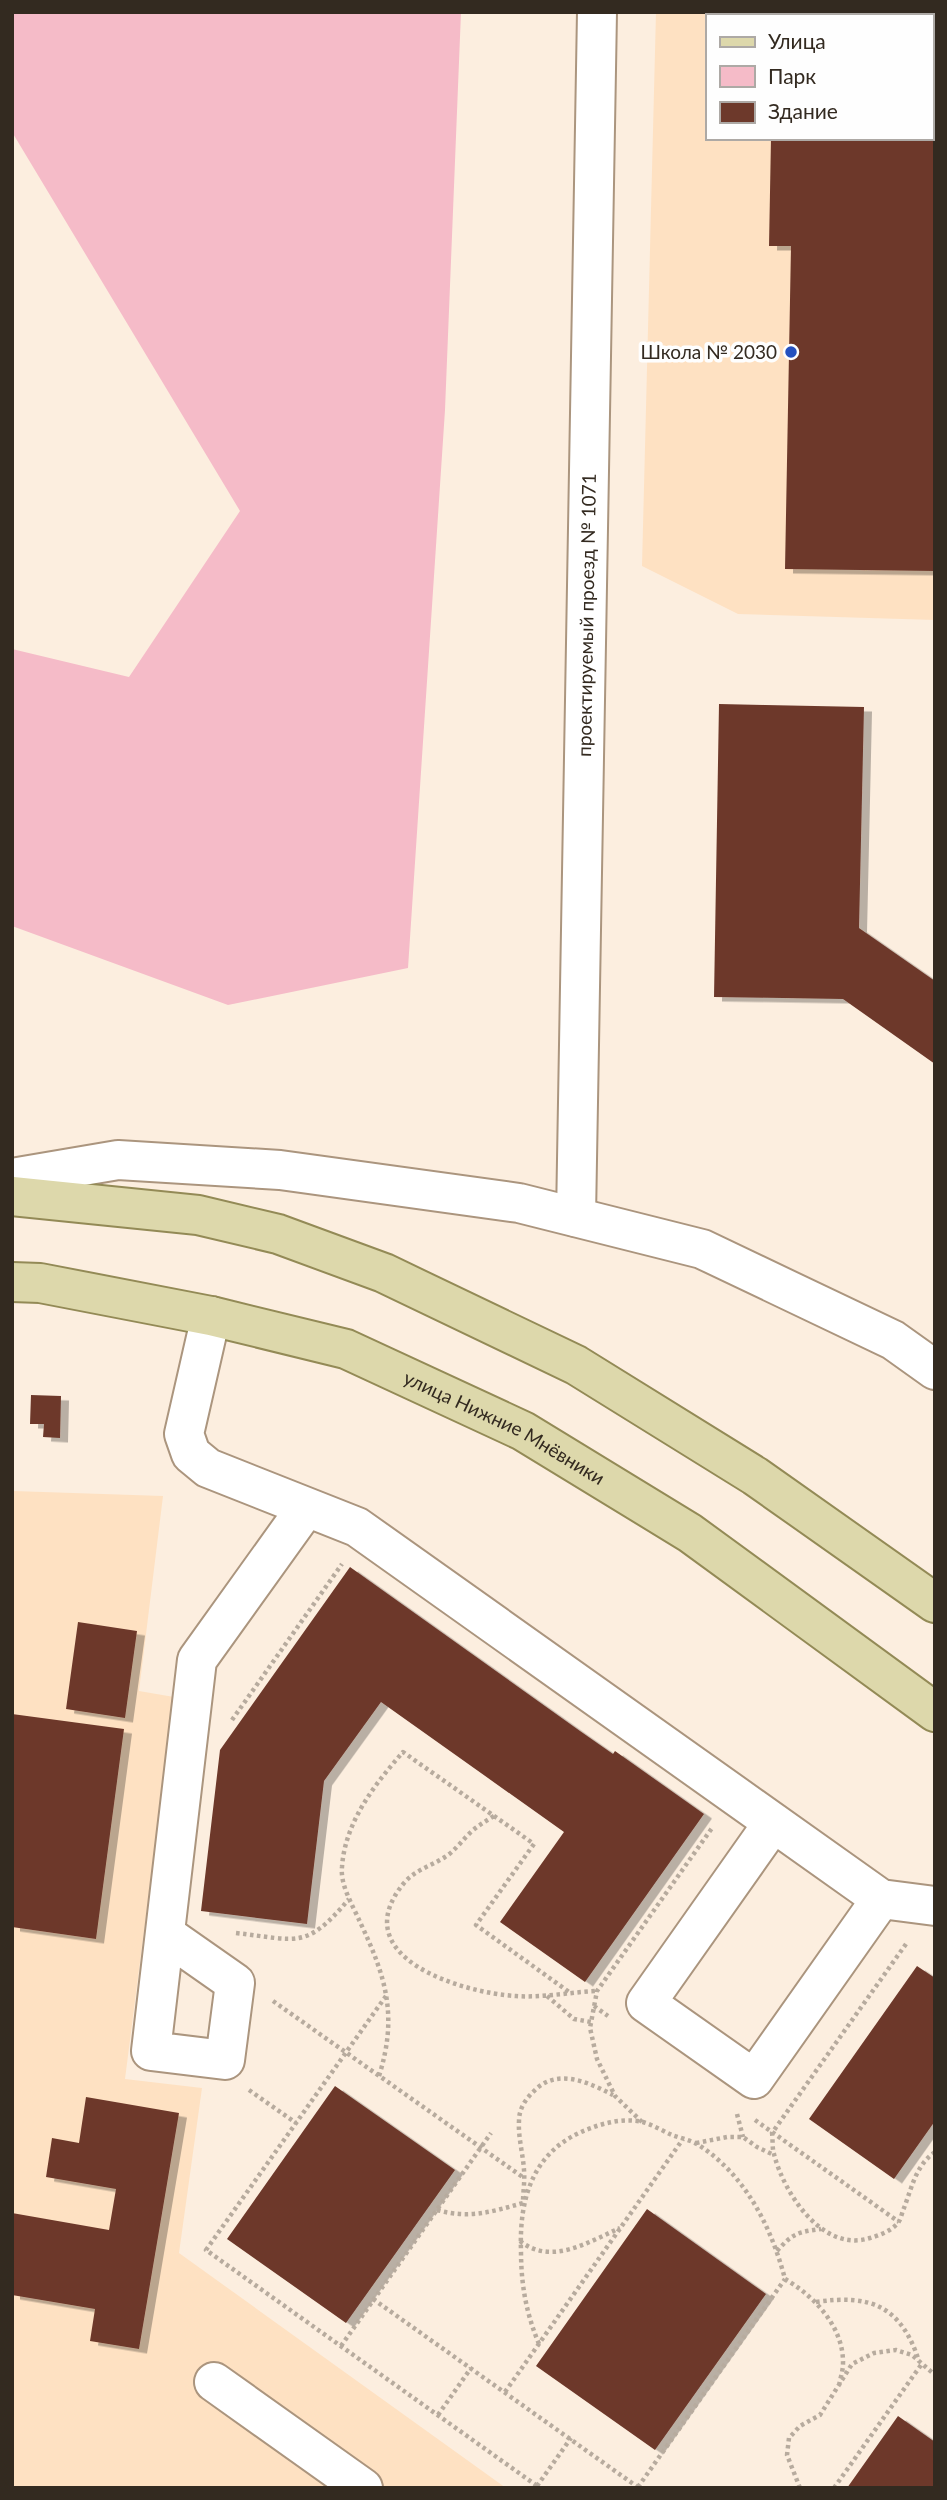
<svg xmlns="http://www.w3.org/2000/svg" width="947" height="2500" viewBox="0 0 947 2500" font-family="Lato,sans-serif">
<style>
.built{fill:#fee1c2;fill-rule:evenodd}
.green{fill:#f5bbc8}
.building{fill:#6d392b;filter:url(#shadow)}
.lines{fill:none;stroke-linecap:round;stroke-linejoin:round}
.minor-casing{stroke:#ab957e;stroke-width:42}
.major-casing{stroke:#938a56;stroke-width:42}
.path{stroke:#b7ab9e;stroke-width:4.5;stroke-dasharray:3.5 3.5;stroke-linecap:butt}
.minor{stroke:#fff;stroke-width:38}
.major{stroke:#ddd8ab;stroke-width:38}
.poi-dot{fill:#2551bf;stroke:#fefefe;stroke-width:2.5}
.labels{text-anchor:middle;stroke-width:7;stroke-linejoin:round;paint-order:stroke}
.poi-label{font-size:19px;fill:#332a20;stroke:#fefefe;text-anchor:end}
.street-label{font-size:19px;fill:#332a20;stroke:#fefefe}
</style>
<defs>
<filter id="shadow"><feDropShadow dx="8" dy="4.5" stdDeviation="0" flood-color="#0004"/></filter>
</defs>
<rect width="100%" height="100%" fill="#fceedf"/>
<!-- built -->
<path class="built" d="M656,12H935V620L738,614L642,566ZM707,16H931V138H707Z
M12,1487L13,1491L163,1496L139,1691L174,1697L125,2079L202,2088L179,2253L506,2488H12Z"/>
<!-- green -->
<path class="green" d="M12,12H461L445,410L408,968L228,1005L12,926V649L129,677L240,511L12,132Z"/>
<!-- building -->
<path class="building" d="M931,37H935V571L785,569L791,246H769L771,138H931Z
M719,704L864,707L859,928L935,981V1064L843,999L714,997Z
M31,1395L61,1396L60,1438L43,1437L44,1424H30Z
M350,1567L580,1731L613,1754L615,1751L704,1814L585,1982L500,1922L564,1832L381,1702L324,1781L307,1924L201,1911L220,1750Z
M78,1622L137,1631L125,1718L66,1709Z
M12,1714L124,1729L96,1939L12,1927Z
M917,1966L935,1978V2121L894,2179L809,2119Z
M335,2086L455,2170L346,2323L227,2239Z
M86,2097L179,2113L139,2349L90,2341L95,2309L12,2295V2213L109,2230L116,2189L46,2177L52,2138L79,2143Z
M647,2209L766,2294L655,2450L536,2366Z
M898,2416L935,2442V2488H847Z"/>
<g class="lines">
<!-- minor casing -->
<g class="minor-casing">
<g id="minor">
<path d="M12,1178L118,1160L280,1170L519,1203L702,1249L893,1340L935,1370"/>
<path id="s1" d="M576,1217L597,12"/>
<path d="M211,1316L184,1434L191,1454L208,1468L357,1527L881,1899L935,1906"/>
<path d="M773,1823L646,2003L754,2079L881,1899"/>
<path d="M165,1934L235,1983L225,2060L151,2051L197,1660L306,1508"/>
<path d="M214,2382L363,2488"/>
</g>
</g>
<!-- major casing -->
<g class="major-casing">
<g id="major">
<path d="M12,1196L198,1215L278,1234L384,1273L576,1365L755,1476L935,1603"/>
<path id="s2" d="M12,1282L40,1283L211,1316L346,1349L523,1431L690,1533L935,1712"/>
</g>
</g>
<!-- path -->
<path class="path" d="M232,1720L342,1564
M494,1816C486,1821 479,1825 472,1831C463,1839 455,1851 445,1857C431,1866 415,1870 404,1883C343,1957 462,1993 516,1996C543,1998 570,1992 597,1991
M236,1933C298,1940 306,1950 349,1899
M906,1944L772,2133C773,2140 772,2148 774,2154C784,2194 823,2253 870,2238C880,2235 891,2231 898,2223C901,2219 902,2212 904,2208C912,2187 916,2165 935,2152
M386,1996L206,2250L540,2488
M547,1996L574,2019L591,2022
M273,2001L524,2178
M594,2006L608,2016
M379,2076C398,2016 386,1977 360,1922C353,1906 340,1885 342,1867C345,1822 375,1784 403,1752L534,1844L476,1925L569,1992
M249,2090L296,2123
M737,2114L743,2137
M755,2120L899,2222
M642,2122L615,2096L597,2059L590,2028L597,1991L712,1828
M696,2143L727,2137H743L757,2147L774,2155
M437,2210C469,2219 491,2212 523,2203C523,2192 525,2181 524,2170C523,2154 518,2137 519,2121C519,2109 525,2100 533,2092C556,2067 588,2082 613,2095
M520,2241C552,2266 588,2242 620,2228
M777,2251C793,2233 798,2232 821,2229
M373,2299L639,2488
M816,2302C871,2294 901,2306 919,2361
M539,2344C526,2313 521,2284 521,2251C519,2196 534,2148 591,2128C607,2122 626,2118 643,2122C653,2125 663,2131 672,2135C680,2138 690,2140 697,2144C745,2174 771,2226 785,2279C814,2296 844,2327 843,2364C843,2371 840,2379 839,2386
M341,2346L491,2133
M505,2392L683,2139
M438,2415L471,2368
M537,2486L571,2438
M638,2487L785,2279
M800,2488L787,2455L789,2438L800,2426L820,2415L852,2364L874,2353L896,2350L912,2355L935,2375
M834,2488L921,2365"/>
<!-- minor -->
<use href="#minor" class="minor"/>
<!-- major -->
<use href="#major" class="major"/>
</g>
<!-- markers -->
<circle class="poi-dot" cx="791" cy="352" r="7"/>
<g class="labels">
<!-- poi labels -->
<g class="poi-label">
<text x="777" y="359">Школа № 2030</text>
</g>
<!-- street labels -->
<g class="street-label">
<text dy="7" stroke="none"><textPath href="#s1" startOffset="602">проектируемый проезд № 1071</textPath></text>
<text dy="7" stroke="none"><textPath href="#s2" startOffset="518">улица Нижние Мнёвники</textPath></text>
</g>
</g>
<!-- border -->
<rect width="947" height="2500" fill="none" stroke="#332a20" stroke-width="28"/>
<!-- legend -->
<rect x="706" y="14" width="228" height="126" fill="#fefefe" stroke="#ada9a5" stroke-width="2"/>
<rect x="720" y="37" width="35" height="10" fill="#ddd8ab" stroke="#ada9a5" stroke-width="2"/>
<text x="768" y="49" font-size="21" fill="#332a20">Улица</text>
<rect x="720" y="66" width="35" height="21" fill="#f5bbc8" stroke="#ada9a5" stroke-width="2"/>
<text x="768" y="84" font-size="21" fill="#332a20">Парк</text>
<rect x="720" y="102" width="35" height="21" fill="#6d392b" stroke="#ada9a5" stroke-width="2"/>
<text x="768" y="119" font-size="21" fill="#332a20">Здание</text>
</svg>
